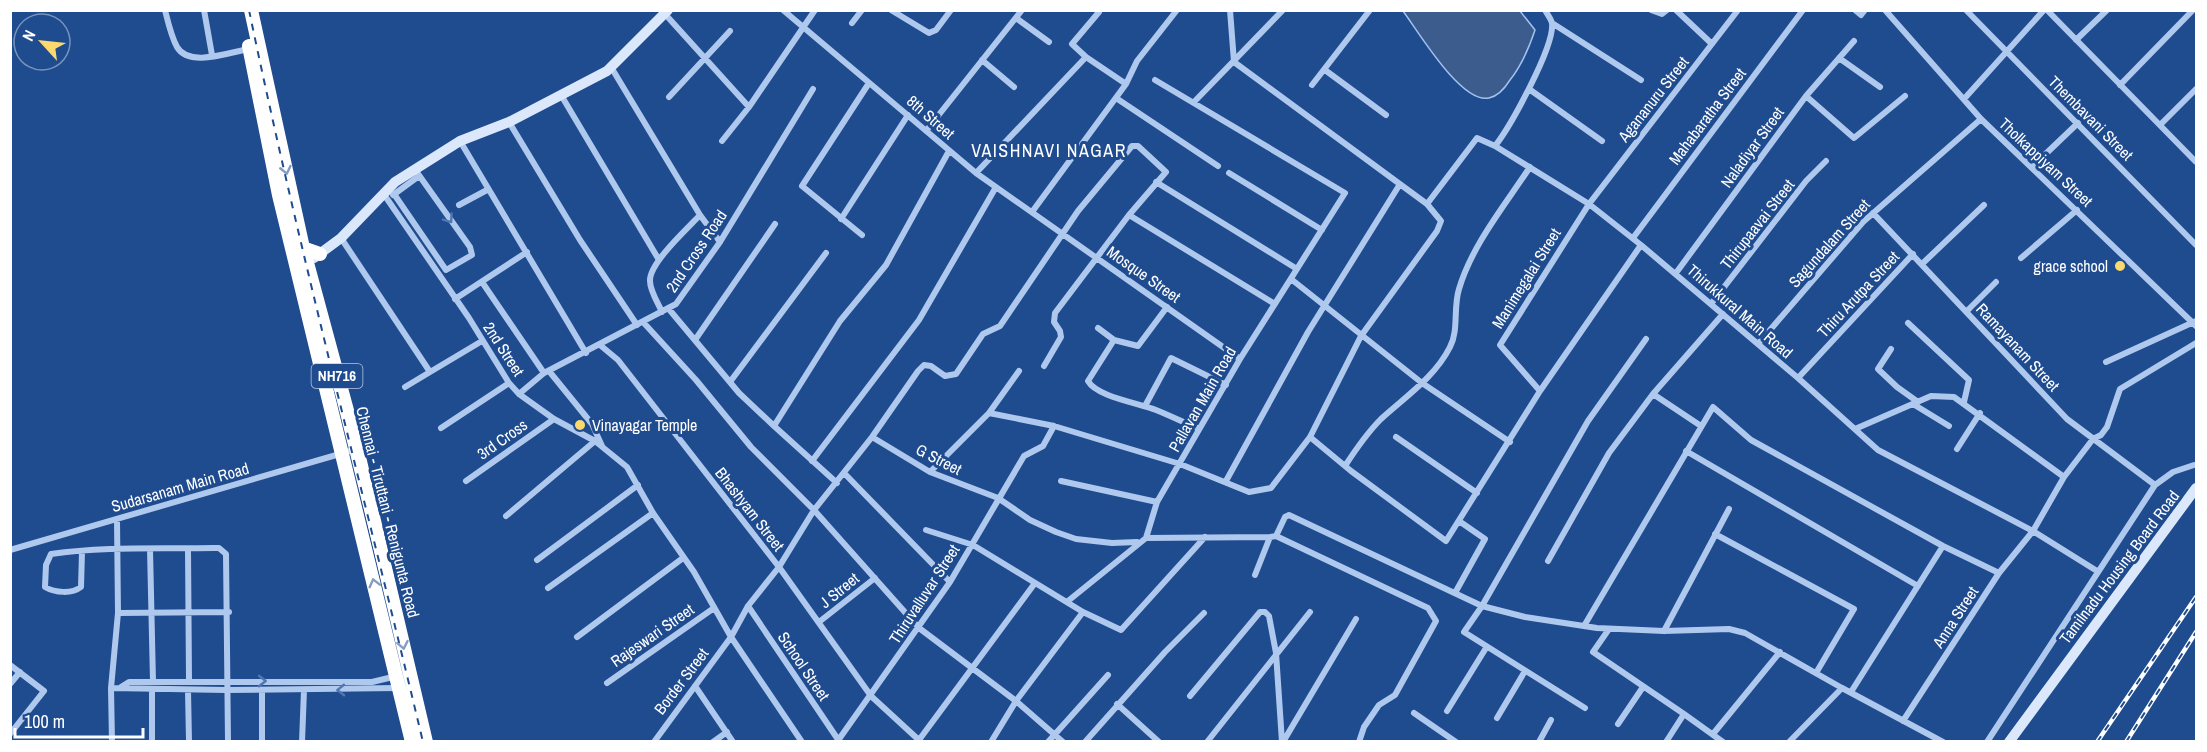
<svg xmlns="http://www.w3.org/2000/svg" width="2207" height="752" viewBox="0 0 2207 752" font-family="'Archivo Narrow',sans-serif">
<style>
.water{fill:#3d5c8e;stroke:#a2c2ee;stroke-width:1.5}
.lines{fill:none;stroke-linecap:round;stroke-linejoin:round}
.street{stroke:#afc8ed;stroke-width:6}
.secondary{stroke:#dbe7fa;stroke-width:10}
.highway{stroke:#fff;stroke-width:14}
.rail-casing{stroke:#fff;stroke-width:4.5}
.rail{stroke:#1f4b8f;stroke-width:2;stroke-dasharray:7;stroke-linecap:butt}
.oneway{stroke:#849cc1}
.oneway2{stroke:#5177b0}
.poi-dot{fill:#fbd96f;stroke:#1f4b8f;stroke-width:2}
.labels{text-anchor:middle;stroke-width:6;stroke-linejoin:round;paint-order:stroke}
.shield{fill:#1f4b8f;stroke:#bcc9dd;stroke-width:1.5}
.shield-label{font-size:15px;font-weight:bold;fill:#fff}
.street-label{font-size:16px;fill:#fff;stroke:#1f4b8f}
.poi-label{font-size:16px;fill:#fff;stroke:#1f4b8f;text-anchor:end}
.neighbourhood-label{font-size:18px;letter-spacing:1.5px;fill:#fff;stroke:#1f4b8f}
</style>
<rect width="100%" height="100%" fill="#1f4b8f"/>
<!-- water -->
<path class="water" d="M1403,11H1520L1535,30C1529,48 1522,65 1510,80C1505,88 1499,96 1489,98C1461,104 1418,31 1403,11Z"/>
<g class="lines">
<!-- street -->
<path class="street" d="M165,10C168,22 171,36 177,47C189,68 230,52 249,49
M204,10L212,55
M783,10L976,173L1240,359
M891,10L929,33L936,30L951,10
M1545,10C1547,14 1551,19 1552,23C1555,46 1510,127 1495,146L1589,204L1641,245L1798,378L1878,450L2033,531L2097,571
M1651,10L1662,14L1667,10
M1676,10L1712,44
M1855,10L1861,15L1865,10
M1885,10L1981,119L2196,326
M1966,10L2196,245
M2047,10L2196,162
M1099,12L1072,44L1086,57L1126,84
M665,14L749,107L815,10
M1016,18L1049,42
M852,23L862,10
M1552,23L1641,80
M2076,40L2107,10
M1839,58L1880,87
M982,60L1014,87
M611,67L700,215L720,242
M1325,70L1386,115
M1312,85L1370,10
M2120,85L2193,10
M1529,89L1602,141
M561,95L659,260
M1806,96L1854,138L1905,96
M669,97L730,31
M1116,98L1218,166
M1964,99L2044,10
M1194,102L1283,10
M509,122L580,240L637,325
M2160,125L2196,89
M926,131L1022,10
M460,141L586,353
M722,141L749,107
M2032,167L2078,123
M976,173L1086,57
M1229,173L1322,230
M1156,182L1297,269
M383,193L469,318L509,383L519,394L554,419L595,441L627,467L653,513L694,572L731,637L654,742
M394,194L446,270L472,255L470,247L416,171
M393,195L419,176
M1427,204L1477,138L1495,146
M459,205L487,190
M1032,212L1126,84L1137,61L1177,10
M1873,213L2067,419L2155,485
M1129,215L1275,304
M841,219L908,115
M862,235L802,186L869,83
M341,238L430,372L482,341
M1633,238L1803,10
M2021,258L2077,210
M1922,264L1984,205
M1676,273L1806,96L1854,41
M1291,279L1422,383L1510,442
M482,282L544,373
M455,299L527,252
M1711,304L1806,181L1826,161
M1167,307L1138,346L1114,340L1088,381C1097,397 1139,403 1156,410C1171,416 1185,423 1199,429
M668,308L739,393L774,426
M1967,311L1996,282
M662,312C658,303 650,291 650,281C649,263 688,228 700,215
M643,322L696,380L751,447L814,510L919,628L1016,701L1063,742
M1908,323L1969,380L1964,402
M1098,328L1114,340
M695,340L775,224
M1758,344L1863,222L1981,119
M600,345L618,360L779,567L871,696L921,742
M1891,349L1878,369L1897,387L1918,402
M2106,362L2196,321
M549,371L592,424L602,446
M1798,378L1913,254
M730,382L826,253
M405,387L430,372
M1540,391L1500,345L1589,204L1738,10
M519,394L544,373L676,304L720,242L813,89
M1653,394L1701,426
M1913,404L1949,426
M1145,406L1171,358L1226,385
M989,413L1019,371
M441,428L509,383
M1855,429L1931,396L1954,397L2064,477
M872,437L930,472L998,498L1030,520L1056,532L1076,539L1112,543L1137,542
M1310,437L1351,471L1446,541L1540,391L1641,245
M1396,437L1477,493
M1957,449L1980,413
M1686,451L1918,586
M812,461L919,320L996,187
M1345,466C1356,449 1367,433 1381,419C1405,397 1435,377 1450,347C1459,330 1453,308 1459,289C1472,245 1505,205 1530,167
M930,472L989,413L1054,426L1180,464L1249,492L1271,488L1310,437L1361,336L1437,231L1441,221L1427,204L1234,62L1230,10
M845,474L950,582
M466,481L554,419
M1061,481L1157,502
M1226,481L1308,332L1400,184
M837,483L774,426L840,321L886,265L949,151
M506,516L595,441
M926,530L973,545L1083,612L1016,701L991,742
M1715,534L1854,609L1816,673
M1276,536L1428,608L1436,621L1395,695L1379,705L1364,727L1359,742
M1146,538L1270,537L1276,536L1285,517L1289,515L1482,606L1525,617L1597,628L1664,631L1729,629L1745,633L1842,688L1943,742
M150,549L153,682
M188,549L189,681
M10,550L357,449
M82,552L81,587C72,594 55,593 45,587L46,565L51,554C104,546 159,549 213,548H219L226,554L228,742
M537,560L638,485
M1548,561L1609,453L1653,394L1723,314
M1255,575L1270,537
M548,588L653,513
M1455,593L1485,539L1459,521
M1068,601L1146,538L1157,502L1240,359L1345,193L1155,80
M748,606L839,741
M1083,612L1121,630L1205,537
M118,613L229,612
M819,622L875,578
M1584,626L1713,407L1751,440L1943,546L1999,573
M1609,629L1593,652L1684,714L1666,742
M1664,631L1729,509
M577,637L683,558
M10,665L44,691L10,734
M607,683L714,608
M10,684L20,672
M695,686L733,742
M121,687L129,682H372L397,676
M111,688L226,690L398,688
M152,690V742
M188,690L189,742
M1851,692L1943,546
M1190,696L1260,612H1265L1269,616L1276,653L1282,742
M1117,704L1159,742
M1585,708L1464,632L1482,606L1588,421L1646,339
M1447,711L1486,648
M1414,713L1456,742
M1684,714L1723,742
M1497,718L1525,671
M1903,721L1999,573L2033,531L2064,477L2093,439L2101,435L2107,427L2120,389L2196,343
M1618,724L1643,687
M1713,734L1780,652
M919,740L1035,583
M112,742L111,688L118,613L117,520
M262,742V690
M302,742L304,690
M713,742L727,732
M802,742L731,637L748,606L779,567L814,510L872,437L918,371L924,365L931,366L945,376L956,374L983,334L1000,326L1078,211L1132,146H1138L1166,172L1129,215L1055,313L1054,322L1060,331L1061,337L1044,366
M837,742L950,582L1024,456L1043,446L1054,426
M1048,742L1108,675
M1085,742L1165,652L1204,613
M1207,742L1310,612
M1283,742L1356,619
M1539,742L1551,720
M1789,742L1842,688
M1987,742L2155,485L2173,472L2194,465"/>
<!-- secondary -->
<path class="secondary" d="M314,258L341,238L395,182L460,141L509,122L607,71L668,10
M2009,742L2196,488"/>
<!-- highway -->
<path class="highway" d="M251,10L303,248L355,440L426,742
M249,46L279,195L412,742
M303,248L320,254"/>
<!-- rail casing -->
<g class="rail-casing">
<path id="rail" d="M249,10C300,256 365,498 423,742
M2097,742L2196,597
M2126,742L2196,632"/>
</g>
<!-- rail -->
<use href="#rail" class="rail"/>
</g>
<!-- one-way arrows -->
<defs><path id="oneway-chevron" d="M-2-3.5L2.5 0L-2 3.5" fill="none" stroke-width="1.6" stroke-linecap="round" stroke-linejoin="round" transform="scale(1.5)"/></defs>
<g class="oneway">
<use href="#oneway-chevron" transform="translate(286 170) rotate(77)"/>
<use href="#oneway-chevron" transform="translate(374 583) rotate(-104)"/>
<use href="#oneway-chevron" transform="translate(403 645) rotate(79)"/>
</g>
<g class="oneway2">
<use href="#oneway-chevron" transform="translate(449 219) rotate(55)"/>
<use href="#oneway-chevron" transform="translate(262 681)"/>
<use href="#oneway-chevron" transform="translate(341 690) rotate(179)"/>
</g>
<!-- markers -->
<g class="poi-dot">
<circle cx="2120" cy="266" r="6"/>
<circle cx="580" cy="425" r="6"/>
</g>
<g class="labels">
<!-- shield labels -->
<rect class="shield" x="311.5" y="364" width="51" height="24" rx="4.5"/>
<g class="shield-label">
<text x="337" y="381">NH716</text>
</g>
<!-- street labels -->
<g class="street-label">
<text transform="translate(1653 99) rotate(-52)" y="6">Agananuru Street</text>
<text transform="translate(1707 116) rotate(-53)" y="6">Mahabaratha Street</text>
<text transform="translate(931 117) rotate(41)" y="6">8th Street</text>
<text transform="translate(2091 118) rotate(45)" y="6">Thembavani Street</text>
<text transform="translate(1752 147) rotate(-54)" y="6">Naladiyar Street</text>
<text transform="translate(2046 162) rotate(43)" y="6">Tholkappiyam Street</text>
<text transform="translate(1757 224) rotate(-52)" y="6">Thirupaavai Street</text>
<text transform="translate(1829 243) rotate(-48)" y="6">Sagundalam Street</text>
<text transform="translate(696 251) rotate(-56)" y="6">2nd Cross Road</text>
<text transform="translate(1144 274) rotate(35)" y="6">Mosque Street</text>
<text transform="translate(1526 278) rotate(-58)" y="6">Manimegalai Street</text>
<text transform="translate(1858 294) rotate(-47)" y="6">Thiru Arutpa Street</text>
<text transform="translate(1740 311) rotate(41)" y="6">Thirukkural Main Road</text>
<text transform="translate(2018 347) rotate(47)" y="6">Ramayanam Street</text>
<text transform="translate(504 349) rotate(57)" y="6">2nd Street</text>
<text transform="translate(1202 399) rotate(-60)" y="6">Pallavan Main Road</text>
<text transform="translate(502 439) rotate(-35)" y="6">3rd Cross</text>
<text transform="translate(939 459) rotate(27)" y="6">G Street</text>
<text transform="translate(180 487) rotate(-16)" y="6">Sudarsanam Main Road</text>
<text transform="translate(750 509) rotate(52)" y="6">Bhashyam Street</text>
<text transform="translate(388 512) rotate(76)" y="6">Chennai - Tiruttani - Renigunta Road</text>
<text transform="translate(2119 567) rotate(-53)" y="6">Tamilnadu Housing Board Road</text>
<text transform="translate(839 590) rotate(-39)" y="6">J Street</text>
<text transform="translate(924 594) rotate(-57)" y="6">Thiruvalluvar Street</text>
<text transform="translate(1955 617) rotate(-57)" y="6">Anna Street</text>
<text transform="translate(652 635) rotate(-35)" y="6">Rajeswari Street</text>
<text transform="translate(804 666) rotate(56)" y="6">School Street</text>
<text transform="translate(681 681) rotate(-53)" y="6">Border Street</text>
</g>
<!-- poi labels -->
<g class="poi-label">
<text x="2108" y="272">grace school</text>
<text x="592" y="431" text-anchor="start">Vinayagar Temple</text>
</g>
<!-- neighbourhood labels -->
<g class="neighbourhood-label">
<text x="1049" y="157">VAISHNAVI NAGAR</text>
</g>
</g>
<!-- border -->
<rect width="2207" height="752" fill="none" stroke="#ffffff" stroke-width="24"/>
<!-- north arrow -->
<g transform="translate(42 42) rotate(297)"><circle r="28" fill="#1f4b8f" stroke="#7993bc" stroke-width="1.5"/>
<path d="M0-4.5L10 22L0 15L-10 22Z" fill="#fbd96f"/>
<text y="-9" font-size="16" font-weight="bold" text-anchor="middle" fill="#ffffff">N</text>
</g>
<!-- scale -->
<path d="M15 728v9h128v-9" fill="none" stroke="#ffffff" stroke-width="3"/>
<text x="24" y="728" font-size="18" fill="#ffffff" stroke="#1f4b8f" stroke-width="4.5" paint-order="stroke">100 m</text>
</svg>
